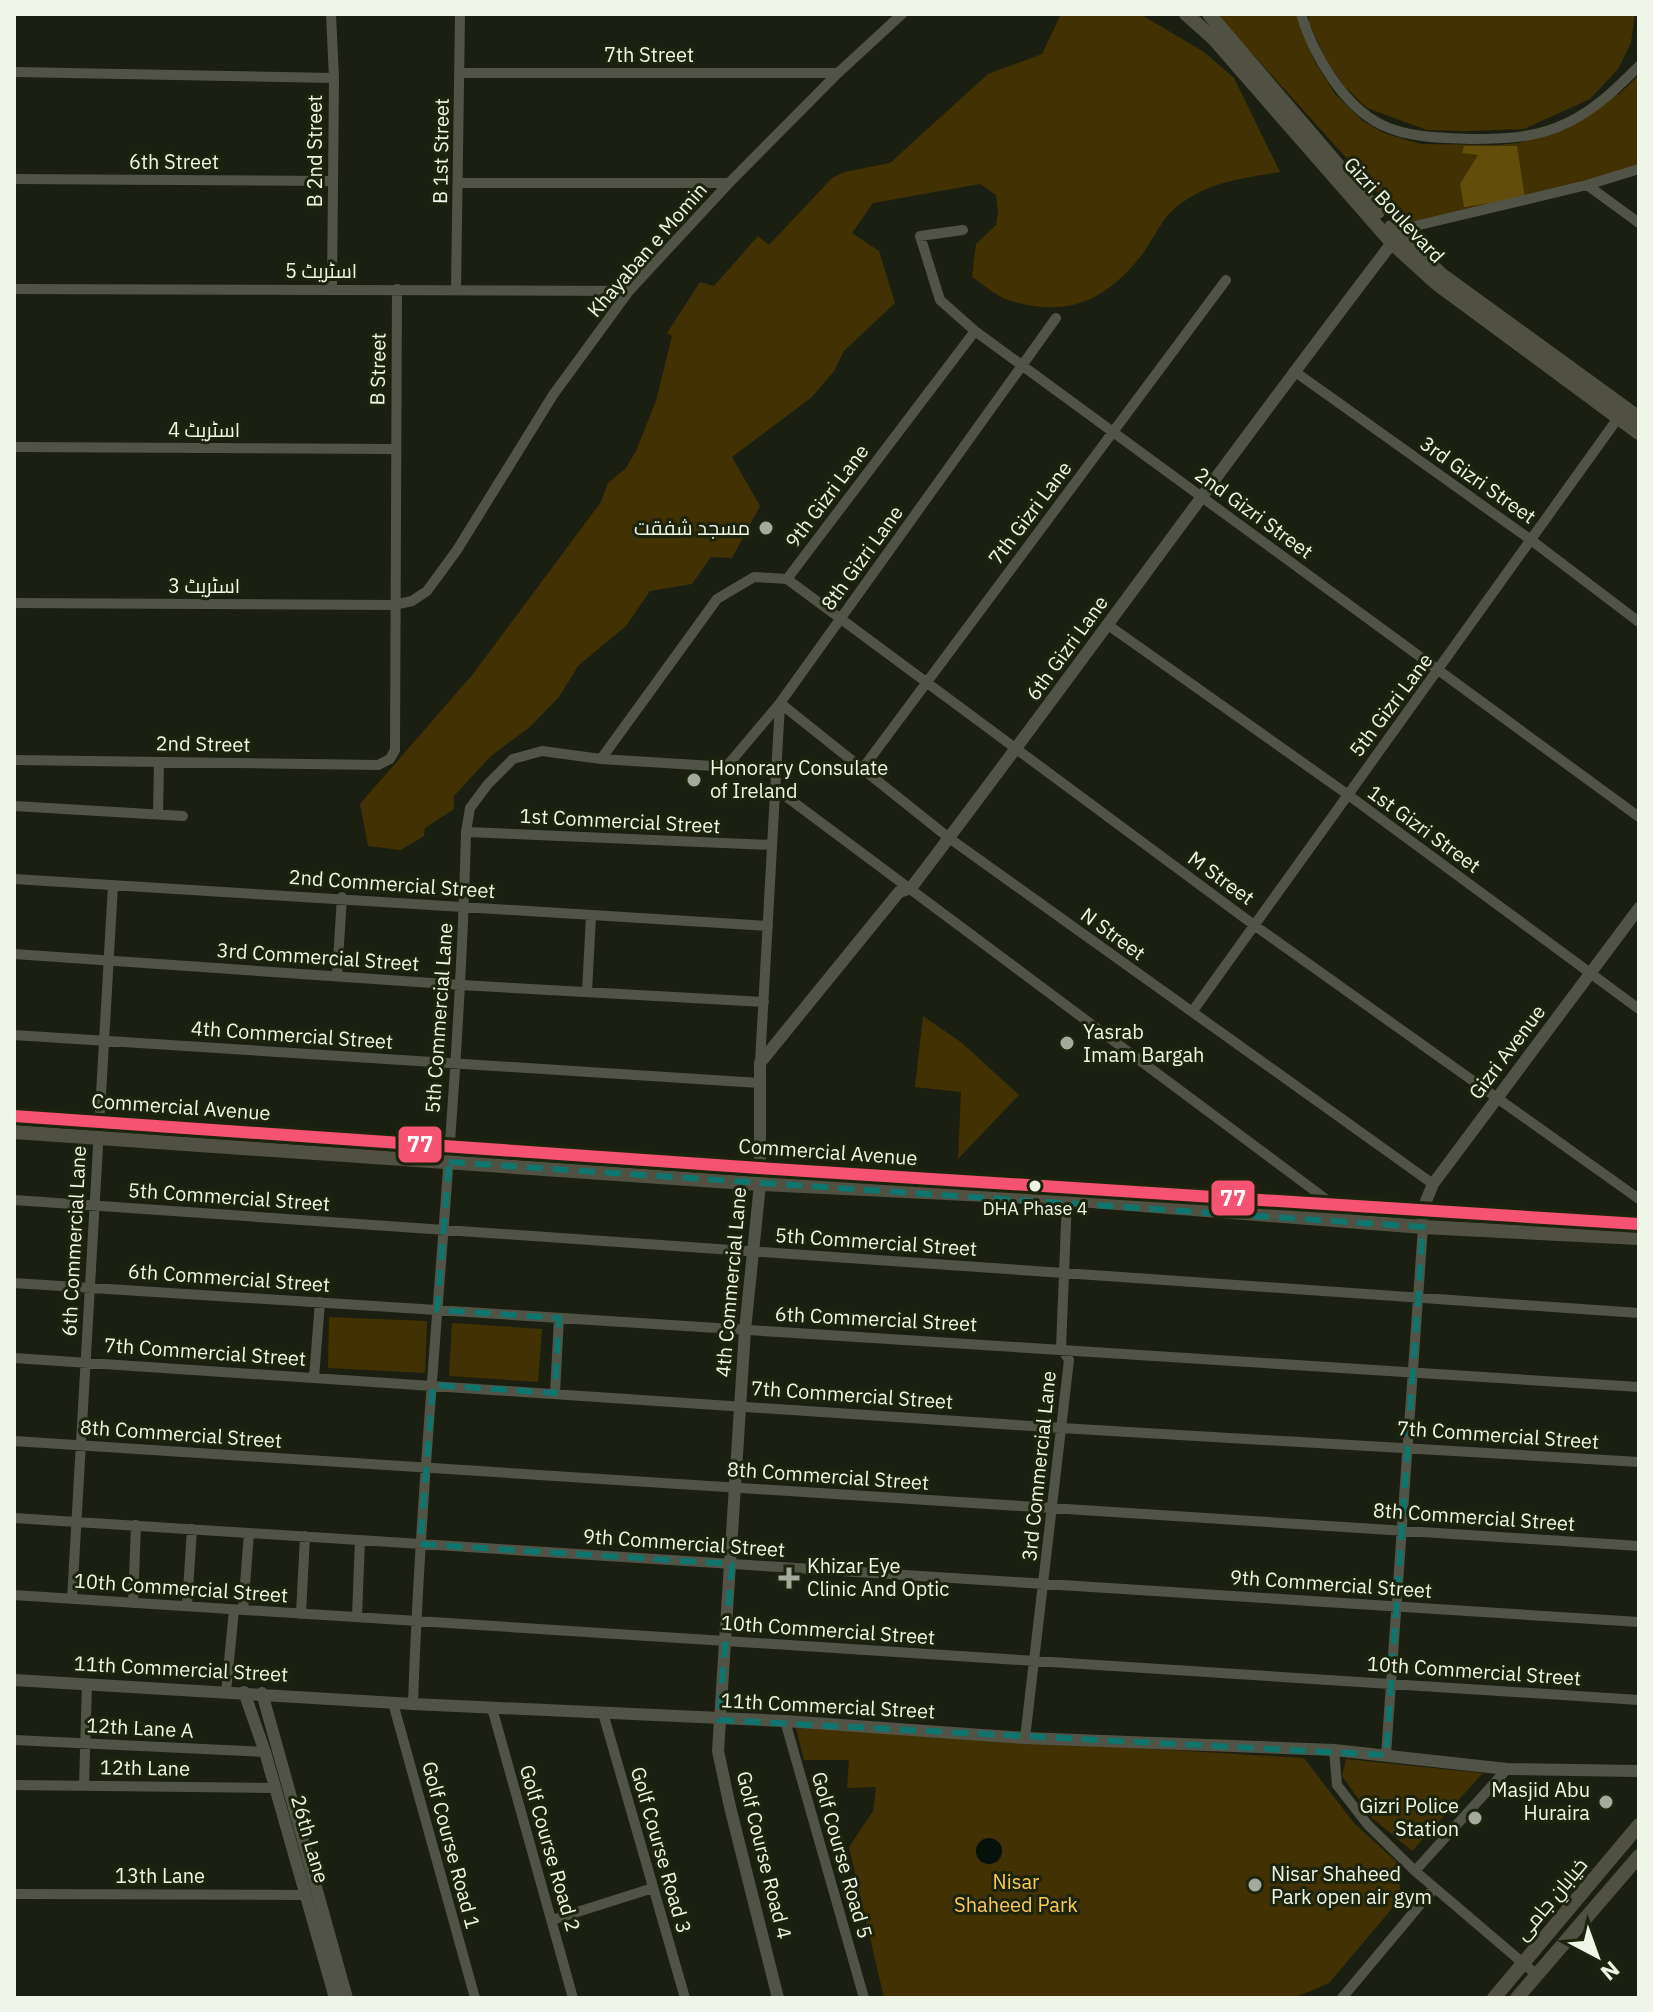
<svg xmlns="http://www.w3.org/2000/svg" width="1653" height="2012" viewBox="0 0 1653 2012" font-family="'IBM Plex Sans',Cairo,sans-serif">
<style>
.green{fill:#413103}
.forest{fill:#634d0b}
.water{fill:#07110b}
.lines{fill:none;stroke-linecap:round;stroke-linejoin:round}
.minor{stroke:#525347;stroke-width:10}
.tertiary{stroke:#525347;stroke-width:12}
.secondary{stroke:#505143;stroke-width:14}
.bus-1-casing{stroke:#1d240d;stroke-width:18}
.bus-1{stroke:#f65372;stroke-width:12}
.marked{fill:none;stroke:#0f766e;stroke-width:6;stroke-dasharray:16 10;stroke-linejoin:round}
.poi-dot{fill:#a5ab9c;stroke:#1d240d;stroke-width:3}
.bus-dot{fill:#f0f6e7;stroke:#1d240d;stroke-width:3}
.labels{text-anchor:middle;stroke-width:6;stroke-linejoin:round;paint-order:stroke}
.bus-label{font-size:18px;fill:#f0f6e7;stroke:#1d240d}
.street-label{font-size:20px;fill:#f0f6e7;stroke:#1d240d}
.poi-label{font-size:20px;fill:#f0f6e7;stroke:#1d240d;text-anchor:start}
.park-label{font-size:20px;fill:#fbcb56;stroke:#1d240d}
.line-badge{stroke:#1d240d;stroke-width:3}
.badge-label{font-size:22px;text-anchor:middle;font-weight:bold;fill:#fff}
</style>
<rect width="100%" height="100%" fill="#1b1f12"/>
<!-- green -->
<path class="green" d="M1061,14H1140L1204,52L1234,78L1280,172C1240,179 1204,182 1172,211C1160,222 1152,242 1141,256C1104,302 1067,318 1008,300C996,296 983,284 972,277L976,244L996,225L998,212L996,195L980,184L873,203L852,233L879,251L895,303L844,351L834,371L812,397L732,457L760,506L732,558L711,557L692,584L650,591L626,626L578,666L559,697L530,727L491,756L454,796V809L425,828L424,836L401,850L368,846L360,804L473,674L601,502L608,483L626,468L636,451L656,401L672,336L667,333L700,282L714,286L758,236L769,245L832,178L844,172L890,163L988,74L1042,54Z
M1220,14H1296L1315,62L1335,94L1363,121L1384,133L1421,144L1496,145L1519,143L1569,128L1571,123L1614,91L1618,95L1639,75V166L1569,187L1406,224L1221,19Z
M1309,14H1635L1631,43L1618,69L1590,99L1524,129L1467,131L1427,130L1367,108L1344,86L1327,62L1309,23Z
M923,1016L962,1043L1019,1095L958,1159L961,1092L915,1087Z
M329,1317L427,1321L425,1373L328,1368Z
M452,1323L542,1329L538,1382L449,1376Z
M796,1728L1304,1758L1354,1823L1397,1862L1401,1898L1329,1983L1294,1998H884L849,1847L873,1811L876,1787L847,1788L849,1760H804Z
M1346,1759L1483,1773L1412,1851L1372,1818L1342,1776Z"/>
<!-- forest -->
<path class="forest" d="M1464,146H1517L1525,198L1464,207L1460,184L1478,155L1462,153Z"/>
<!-- water -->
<path class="water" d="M976 1851a13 13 0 1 1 26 0a13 13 0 1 1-26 0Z"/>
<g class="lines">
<!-- minor -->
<path class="minor" d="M331,14L334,78L332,289
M1301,14C1313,54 1343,106 1382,125C1409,138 1443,138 1472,139C1506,139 1536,138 1567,123C1596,109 1617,88 1639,66
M14,72L334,78
M460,73H838
M14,179L333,181
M458,183H729
M1587,185L1639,223
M963,230L920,236L940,300L975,331L1639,817
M1394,231L1587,185L1639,169
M14,289L629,291
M456,289L460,14
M1294,371L1531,540L1639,622
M14,447L394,449
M787,579L1254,925L1639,1199
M787,579L975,331
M14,603L394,605L412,601L427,591L457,550L553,395L629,291L729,183L838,73L902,14
M1108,625L1347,794L1639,1009
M780,703L949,838L1433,1184
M601,759L717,599L754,577L787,579
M14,760L378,765L390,759L395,750L397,289
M727,766L780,703L1056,318
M863,768L1226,280
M776,789L1335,1206L1351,1220
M14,806L183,816
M158,814L159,762
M466,832L772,845
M14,879C265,893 516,911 768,926
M14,954L461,985L764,1002
M337,975L342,897
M587,992L591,916
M1192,1012C1334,814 1477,616 1618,418
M14,1035L759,1083
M760,1063L780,703
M14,1200L1639,1313
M14,1283L1639,1387
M14,1358L1061,1428L1639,1462
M314,1377L320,1302
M555,1393L559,1318
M14,1441L1639,1546
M14,1518L1639,1622
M14,1595L1639,1700
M72,1599L113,885
M133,1603L136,1525
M187,1606L192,1529
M243,1610L249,1533
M301,1614L305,1536
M357,1617L360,1540
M226,1692L234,1610
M393,1703L475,1998
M413,1704C423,1413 459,1123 466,832L470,808L488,784L513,759L542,751L601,759L777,770
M492,1708L573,1998
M603,1713L685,1998
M785,1721L864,1998
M1025,1738L1069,1360L1061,1348L1067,1199
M14,1740L265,1752
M1334,1750L1337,1785L1368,1825L1415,1871L1537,1975
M1386,1755L1423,1227
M14,1785L275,1788
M84,1786L87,1684
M1415,1871L1507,1769
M14,1894L305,1895
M552,1920L653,1888
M1342,1998L1434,1888"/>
<!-- tertiary -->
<path class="tertiary" d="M1423,1218L1422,1211L1433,1184L1639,908
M14,1680L413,1704L785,1721L1025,1738L1334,1750L1507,1769L1639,1771
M244,1692L265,1752L335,1998
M262,1693L347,1998
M778,1998L730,1807L718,1751L745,1330L760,1184V1063L899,892L911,888C1073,675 1229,456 1392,243"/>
<!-- secondary -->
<path class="secondary" d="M1186,14L1213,38L1392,243L1436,283L1639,433
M1209,14L1378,212
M1391,227L1442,275L1639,418
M14,1116L759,1168L1639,1224
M14,1132L760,1184L1067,1199L1423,1227L1639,1238
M1494,1998L1639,1825
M1517,1998L1639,1856"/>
<!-- bus-1 casing -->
<g class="bus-1-casing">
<path id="bus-1" d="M14,1116L759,1168L1639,1224"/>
</g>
<!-- bus-1 -->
<use href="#bus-1" class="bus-1"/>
</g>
<!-- marked area -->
<path class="marked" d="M449,1162L1423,1227L1386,1755L719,1720L732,1564L420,1544L433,1385L555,1393L559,1318L437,1310Z"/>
<!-- markers -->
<g class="poi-dot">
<circle cx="766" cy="528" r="8"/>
<circle cx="694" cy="780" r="8"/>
<circle cx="1067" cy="1043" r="8"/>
<path d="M785 1566h8v8h8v8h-8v8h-8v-8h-8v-8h8z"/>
<circle cx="1606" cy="1802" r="8"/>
<circle cx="1475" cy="1818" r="8"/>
<circle cx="1255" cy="1885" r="8"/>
</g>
<circle class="bus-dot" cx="1035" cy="1186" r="7"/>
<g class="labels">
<!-- bus labels -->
<g class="bus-label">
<text x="1035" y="1215">DHA Phase 4</text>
</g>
<!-- street labels -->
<g class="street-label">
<text x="649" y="62">7th Street</text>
<text transform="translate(315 151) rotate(-90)" y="7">B 2nd Street</text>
<text transform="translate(441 151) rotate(-89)" y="7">B 1st Street</text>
<text x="174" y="169">6th Street</text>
<text transform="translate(1394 210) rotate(47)" y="7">Gizri Boulevard</text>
<text transform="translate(647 250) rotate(-49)" y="7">Khayaban e Momin</text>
<text x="321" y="278">اسٹریٹ 5</text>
<text transform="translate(378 369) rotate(-89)" y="7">B Street</text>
<text x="204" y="437">اسٹریٹ 4</text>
<text transform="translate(1478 480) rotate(35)" y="7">3rd Gizri Street</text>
<text transform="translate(827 496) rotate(-53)" y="7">9th Gizri Lane</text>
<text transform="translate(1030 513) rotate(-53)" y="7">7th Gizri Lane</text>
<text transform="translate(1254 513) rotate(36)" y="7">2nd Gizri Street</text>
<text transform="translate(862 558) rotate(-54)" y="7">8th Gizri Lane</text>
<text x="204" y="593">اسٹریٹ 3</text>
<text transform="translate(1067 648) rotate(-54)" y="7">6th Gizri Lane</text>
<text transform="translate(1391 705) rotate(-53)" y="7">5th Gizri Lane</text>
<text transform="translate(203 744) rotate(1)" y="7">2nd Street</text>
<text transform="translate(620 821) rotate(3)" y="7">1st Commercial Street</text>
<text transform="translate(1424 829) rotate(36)" y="7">1st Gizri Street</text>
<text transform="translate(1221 878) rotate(36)" y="7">M Street</text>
<text transform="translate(392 884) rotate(4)" y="7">2nd Commercial Street</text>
<text transform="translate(1113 934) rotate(36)" y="7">N Street</text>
<text transform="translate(318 957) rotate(4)" y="7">3rd Commercial Street</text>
<text transform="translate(439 1018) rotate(-86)" y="7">5th Commercial Lane</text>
<text transform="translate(292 1035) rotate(4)" y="7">4th Commercial Street</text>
<text transform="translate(1507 1052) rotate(-53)" y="7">Gizri Avenue</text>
<text transform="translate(181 1107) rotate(4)" y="7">Commercial Avenue</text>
<text transform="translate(828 1152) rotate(4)" y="7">Commercial Avenue</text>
<text transform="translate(229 1197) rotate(4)" y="7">5th Commercial Street</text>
<text transform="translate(74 1241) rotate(-87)" y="7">6th Commercial Lane</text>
<text transform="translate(876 1242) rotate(4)" y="7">5th Commercial Street</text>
<text transform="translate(229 1278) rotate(4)" y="7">6th Commercial Street</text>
<text transform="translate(731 1282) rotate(-85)" y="7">4th Commercial Lane</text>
<text transform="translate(876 1319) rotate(3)" y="7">6th Commercial Street</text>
<text transform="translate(205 1352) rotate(4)" y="7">7th Commercial Street</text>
<text transform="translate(852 1395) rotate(4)" y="7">7th Commercial Street</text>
<text transform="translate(181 1434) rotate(4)" y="7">8th Commercial Street</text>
<text transform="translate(1498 1435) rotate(4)" y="7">7th Commercial Street</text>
<text transform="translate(1039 1466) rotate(-84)" y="7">3rd Commercial Lane</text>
<text transform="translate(828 1476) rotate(4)" y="7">8th Commercial Street</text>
<text transform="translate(1474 1517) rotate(4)" y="7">8th Commercial Street</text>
<text transform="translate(684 1543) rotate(4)" y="7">9th Commercial Street</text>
<text transform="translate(1331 1584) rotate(4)" y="7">9th Commercial Street</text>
<text transform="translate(181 1588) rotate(4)" y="7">10th Commercial Street</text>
<text transform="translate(828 1630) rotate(4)" y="7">10th Commercial Street</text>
<text transform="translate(181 1669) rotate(3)" y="7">11th Commercial Street</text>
<text transform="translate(1474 1671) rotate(4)" y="7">10th Commercial Street</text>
<text transform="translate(828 1706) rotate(3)" y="7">11th Commercial Street</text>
<text transform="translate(140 1728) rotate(3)" y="7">12th Lane A</text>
<text transform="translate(145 1768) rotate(1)" y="7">12th Lane</text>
<text transform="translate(310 1839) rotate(74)" y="7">26th Lane</text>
<text transform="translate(451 1845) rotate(75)" y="7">Golf Course Road 1</text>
<text transform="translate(550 1848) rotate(74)" y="7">Golf Course Road 2</text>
<text transform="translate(661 1850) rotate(74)" y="7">Golf Course Road 3</text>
<text transform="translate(764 1855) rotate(76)" y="7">Golf Course Road 4</text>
<text transform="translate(842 1855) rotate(74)" y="7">Golf Course Road 5</text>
<text x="160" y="1883">13th Lane</text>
<text transform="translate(1551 1899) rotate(-50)" y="7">خیابانِ جامی</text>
</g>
<!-- poi labels -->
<g class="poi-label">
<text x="750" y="535" text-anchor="end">مسجد شفقت</text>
<text x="710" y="775">Honorary Consulate<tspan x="710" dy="23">of Ireland</tspan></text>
<text x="1083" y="1039">Yasrab<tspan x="1083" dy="23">Imam Bargah</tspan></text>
<text x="807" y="1573">Khizar Eye<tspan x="807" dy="23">Clinic And Optic</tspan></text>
<text x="1590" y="1797" text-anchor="end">Masjid Abu<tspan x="1590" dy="23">Huraira</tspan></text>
<text x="1459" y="1813" text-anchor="end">Gizri Police<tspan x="1459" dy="23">Station</tspan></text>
<text x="1271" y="1881">Nisar Shaheed<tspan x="1271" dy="23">Park open air gym</tspan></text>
</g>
<!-- park labels -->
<g class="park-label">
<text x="1016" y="1889">Nisar<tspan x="1016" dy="23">Shaheed Park</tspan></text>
</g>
</g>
<g class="line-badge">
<rect x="397" y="1125" width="46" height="39" rx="8" fill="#f65372"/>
<rect x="1210" y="1179" width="46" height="38" rx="8" fill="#f65372"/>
</g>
<g class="badge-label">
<text x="420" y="1152">77</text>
<text x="1233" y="1206">77</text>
</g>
<!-- border -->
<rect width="1653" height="2012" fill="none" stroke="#f0f6e7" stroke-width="32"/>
<!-- north arrow -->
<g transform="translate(1597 1956) rotate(139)" stroke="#1d240d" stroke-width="6" paint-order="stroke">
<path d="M0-6L14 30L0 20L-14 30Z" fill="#f0f6e7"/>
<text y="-12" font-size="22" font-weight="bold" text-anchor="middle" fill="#f0f6e7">N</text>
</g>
</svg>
